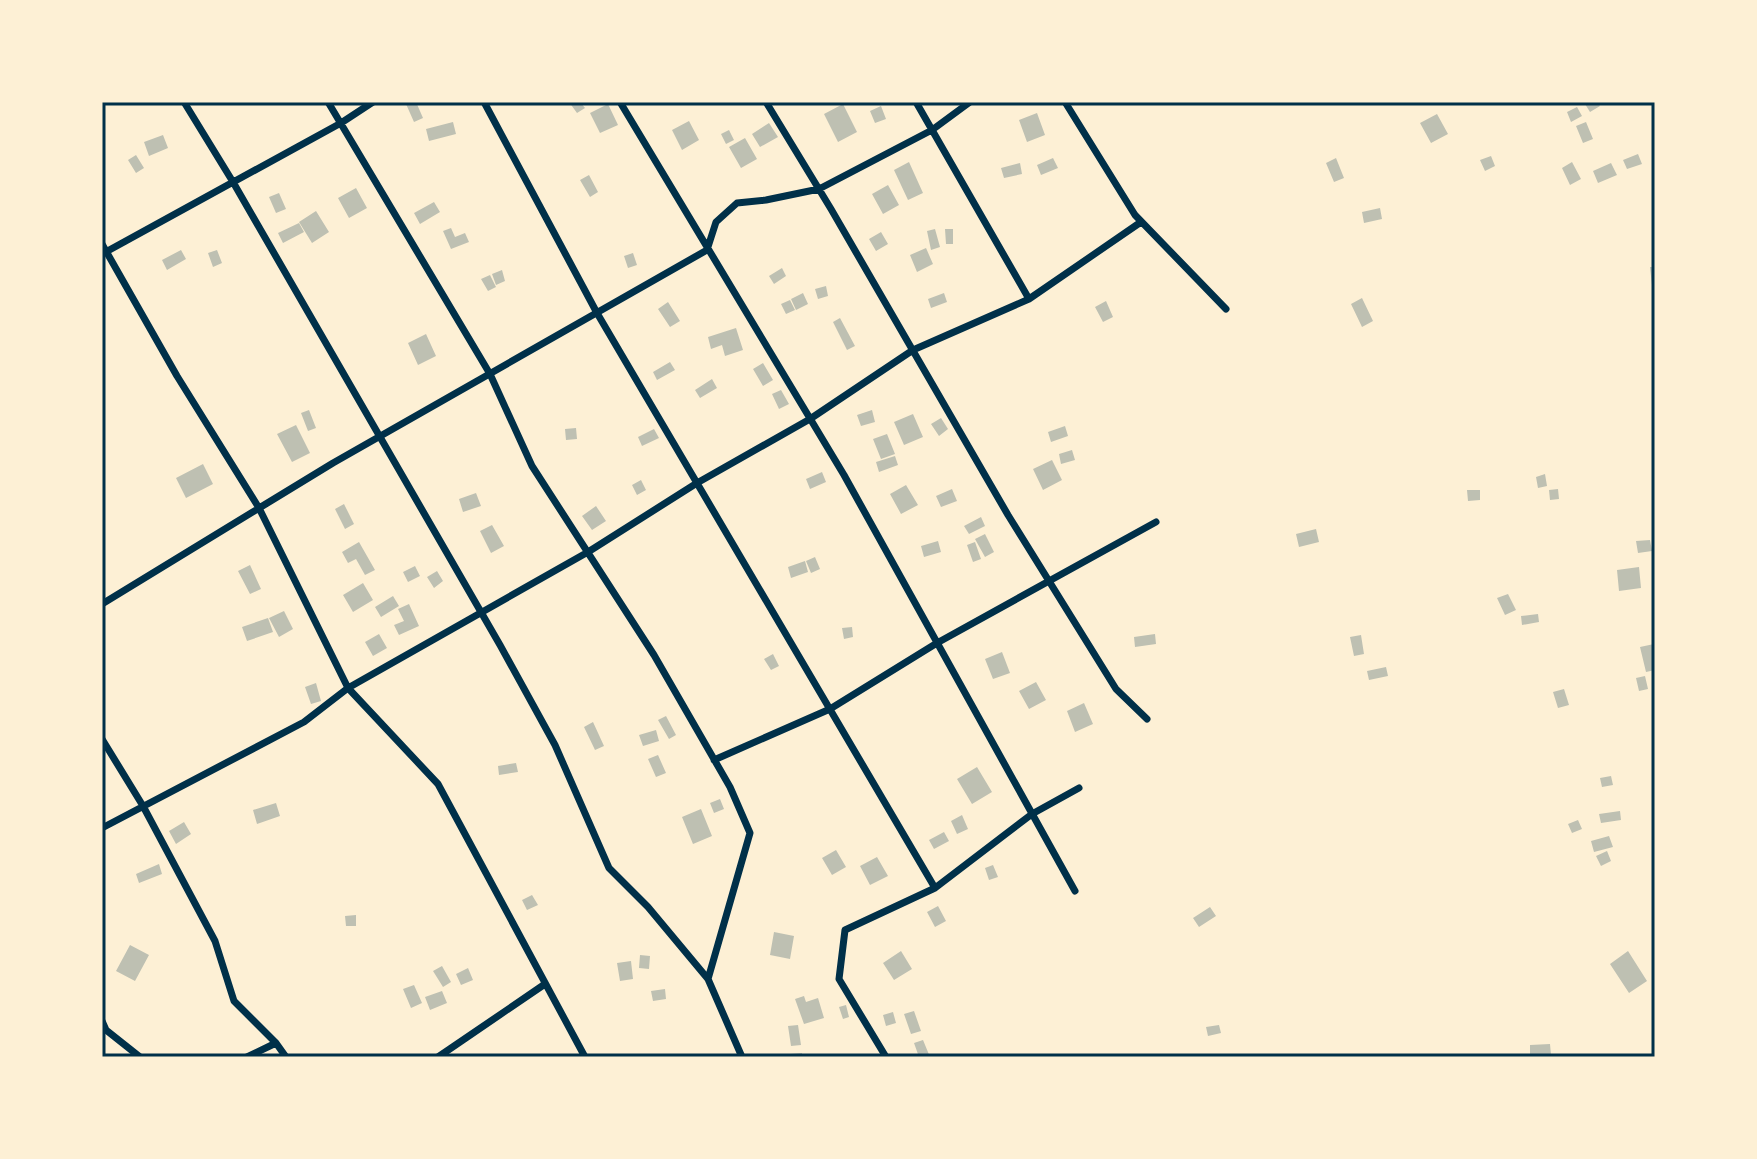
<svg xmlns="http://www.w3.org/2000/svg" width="1757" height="1159" viewBox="0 0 1757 1159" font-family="Mulish,sans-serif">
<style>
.building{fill:#bec0b2}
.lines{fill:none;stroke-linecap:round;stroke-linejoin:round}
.minor{stroke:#003049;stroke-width:7}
.neatline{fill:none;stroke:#003049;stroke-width:3}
</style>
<rect width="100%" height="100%" fill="#fdf0d5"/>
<!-- building -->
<path class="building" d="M410,102H416L423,118L414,122L406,104Z
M569,102H580L585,108L577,113Z
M1588,102H1597L1600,106L1590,112L1585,104Z
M608,104L618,125L600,133L590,113Z
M843,104L857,132L838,142L824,114Z
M881,106L886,119L875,123L870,111Z
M1577,107L1582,116L1571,122L1567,112Z
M1037,113L1045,135L1027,142L1019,120Z
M1437,114L1448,134L1431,143L1420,123Z
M689,121L699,140L682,150L672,130Z
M453,122L456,134L429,141L426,129Z
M1586,122L1593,139L1583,143L1576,126Z
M769,123L778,137L760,147L752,134Z
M729,130L734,140L726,144L721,134Z
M163,135L168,148L149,156L144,142Z
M745,138L757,159L741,168L729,147Z
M1638,154L1642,164L1627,169L1623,160Z
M136,155L144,168L136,173L128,160Z
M1491,156L1495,166L1485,171L1480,160Z
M1053,158L1058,168L1041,175L1037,165Z
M1336,158L1344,178L1334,182L1326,163Z
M909,162L923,193L908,200L894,170Z
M1572,162L1581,179L1570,185L1562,168Z
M1020,163L1022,174L1004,178L1001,168Z
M1611,163L1617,175L1598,183L1593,171Z
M589,175L598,192L590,197L580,180Z
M888,185L899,205L883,214L872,194Z
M356,188L367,208L349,218L338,198Z
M279,193L286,209L276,213L269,197Z
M434,202L440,212L420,224L414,213Z
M1380,208L1382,219L1364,223L1362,212Z
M316,211L329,232L312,243L299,222Z
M299,223L304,232L283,243L278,233Z
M451,228L455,237L465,233L469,242L451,249L443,231Z
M935,229L940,247L931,250L927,231Z
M945,229H953V244H946Z
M881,232L888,244L876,251L869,239Z
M926,248L933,264L917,272L910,255Z
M181,250L186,259L167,270L162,260Z
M217,250L222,263L213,267L208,253Z
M633,253L637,265L628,268L624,256Z
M1650,267H1655V284L1652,285Z
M782,268L786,276L774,284L769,276Z
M502,270L505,281L496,285L492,274Z
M490,275L496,287L488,291L481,279Z
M826,286L828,296L818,299L815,289Z
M803,293L808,304L796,310L791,299Z
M944,293L947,302L931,308L928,299Z
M1362,298L1373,321L1362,327L1351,304Z
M790,300L795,310L786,314L781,304Z
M1106,301L1113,317L1103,322L1095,307Z
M668,302L680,321L670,327L658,309Z
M840,318L855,346L847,350L833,322Z
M736,328L743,350L725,356L722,345L711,349L708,337Z
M426,334L436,356L418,365L408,343Z
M670,362L675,370L657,380L653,372Z
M763,363L773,380L763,386L753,369Z
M712,379L717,388L700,398L695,390Z
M781,390L789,404L779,409L772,394Z
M309,410L316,428L308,431L301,413Z
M872,410L875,422L861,426L857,415Z
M913,414L923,437L904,445L894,422Z
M941,418L948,429L939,436L931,424Z
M296,425L310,453L292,462L277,434Z
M1065,426L1068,436L1051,442L1048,432Z
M576,428L577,439L566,440L565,429Z
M654,429L659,438L642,446L638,437Z
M887,434L895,454L881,459L873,439Z
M1072,450L1075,460L1061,464L1059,454Z
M895,456L898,465L879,472L876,462Z
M1052,460L1062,480L1043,490L1033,469Z
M203,464L213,484L186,498L176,478Z
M822,472L826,482L810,489L806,479Z
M1545,474L1547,486L1538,488L1536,477Z
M641,480L646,490L637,495L632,485Z
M906,485L918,505L901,514L890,494Z
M952,489L957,501L941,507L936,496Z
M1558,489L1559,499L1550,500L1549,490Z
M1467,490H1480V500L1468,501Z
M476,493L481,506L463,512L459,499Z
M344,504L354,524L345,529L335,509Z
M596,506L606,521L592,530L582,516Z
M981,517L985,526L969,534L964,526Z
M492,525L504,546L491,553L480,531Z
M1316,529L1319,542L1299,547L1296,534Z
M985,534L994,552L985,557L975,539Z
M1650,540L1652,551L1638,553L1636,541Z
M938,541L941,552L924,557L921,546Z
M359,542L375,570L365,575L356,559L348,563L342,552Z
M975,542L981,559L973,562L967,545Z
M815,557L820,569L811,573L806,561Z
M805,561L808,572L791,578L788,567Z
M250,565L261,589L250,594L238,571Z
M415,566L420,576L408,582L403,572Z
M1639,567L1641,588L1619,591L1617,570Z
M437,571L443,581L434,588L427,577Z
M363,583L373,600L353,612L343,595Z
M1508,594L1516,610L1505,615L1497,598Z
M393,596L399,606L381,617L375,607Z
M409,604L419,626L399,635L394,625L404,621L398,609Z
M284,611L293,629L279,637L269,618Z
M1538,614L1539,622L1522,625L1521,616Z
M268,618L273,632L247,641L242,627Z
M852,627L853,637L844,639L842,628Z
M379,634L387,648L373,656L365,642Z
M1155,634L1156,644L1135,647L1134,637Z
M1361,635L1364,654L1354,656L1350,637Z
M1654,644L1655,670L1646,672L1640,647Z
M1002,652L1010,673L993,679L985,659Z
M773,654L779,666L771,670L764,659Z
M1386,667L1388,676L1369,680L1367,671Z
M1645,676L1648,689L1639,691L1636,678Z
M1036,682L1046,700L1029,709L1019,691Z
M316,683L321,701L311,704L305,687Z
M1564,689L1569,705L1558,708L1553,692Z
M1084,703L1093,724L1075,732L1067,711Z
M666,716L676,735L669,739L658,720Z
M593,722L604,746L595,750L584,727Z
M656,730L659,741L643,746L639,735Z
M658,755L666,773L656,777L648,759Z
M516,763L518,772L499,775L498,766Z
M977,767L992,792L972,804L957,779Z
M1611,776L1613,785L1602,787L1600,778Z
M720,799L724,809L714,813L710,803Z
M276,803L280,816L257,824L253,810Z
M701,809L712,836L693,844L682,817Z
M1620,811L1621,820L1601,823L1599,814Z
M962,815L968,829L957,834L951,821Z
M1578,820L1582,829L1572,833L1568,824Z
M184,822L191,834L176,844L169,831Z
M944,832L949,841L934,849L929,840Z
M1609,836L1613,847L1594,852L1591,841Z
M836,850L846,867L832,875L822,858Z
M1607,851L1611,861L1601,866L1596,856Z
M877,857L888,876L870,885L860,866Z
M159,864L162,874L139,883L136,874Z
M993,865L998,877L989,880L985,868Z
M532,895L538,905L527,910L522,900Z
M938,906L946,921L935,927L927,912Z
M1210,907L1216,916L1199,927L1193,918Z
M356,915V926H346L345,916Z
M774,932L794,936L790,959L770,955Z
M130,945L149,955L135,981L116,971Z
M901,951L912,969L894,980L883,963Z
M1628,951L1647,981L1629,993L1610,964Z
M640,955L650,956L649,969L639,968Z
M631,961L633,979L620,981L617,963Z
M442,966L451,982L443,987L433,971Z
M468,968L473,980L461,985L456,974Z
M414,985L422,1003L411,1008L403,989Z
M665,989L666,999L653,1001L651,991Z
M442,991L447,1003L430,1010L425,997Z
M804,996L806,1002L818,998L824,1018L804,1024L795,999Z
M846,1005L849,1017L843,1019L839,1007Z
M914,1011L921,1031L911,1034L904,1014Z
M893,1012L896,1023L886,1026L883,1015Z
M798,1025L801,1045L791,1046L788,1026Z
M1219,1025L1221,1033L1208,1036L1206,1027Z
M923,1040L930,1057H919L914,1043Z
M1550,1044L1551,1055H1530V1045Z
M802,1053V1057H779V1055Z"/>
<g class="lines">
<!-- minor -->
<path class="minor" d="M184,102L233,182L500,645L555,745L609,868L648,907L708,979L742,1057
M328,102L490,374L532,466L654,655L730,787L750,833L708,979
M484,102L597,313L935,888
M620,102L844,475L1075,891
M766,102L831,209L1008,515L1116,689L1147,719
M916,102L1029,299
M1065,102L1135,215L1226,309
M102,244L177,376L259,508L348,688L438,784L585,1057
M102,254L341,123L373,102
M102,604L333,463L707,250L716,222L737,203L766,200L819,189L932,130L970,102
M102,739L143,806L215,941L234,1001L276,1043L286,1057
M714,760L830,709L937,643L1156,522
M102,828L304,722L348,688L588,552L697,483L810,419L913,350L1029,299L1141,222
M102,1021L106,1030L140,1057
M247,1057L276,1043
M438,1057L545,984
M886,1057L839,979L845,930L935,888L1032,814L1079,788"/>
</g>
<!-- border -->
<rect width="1757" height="1159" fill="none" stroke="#fdf0d5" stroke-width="208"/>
<rect x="104" y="104" width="1549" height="951" class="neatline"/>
</svg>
